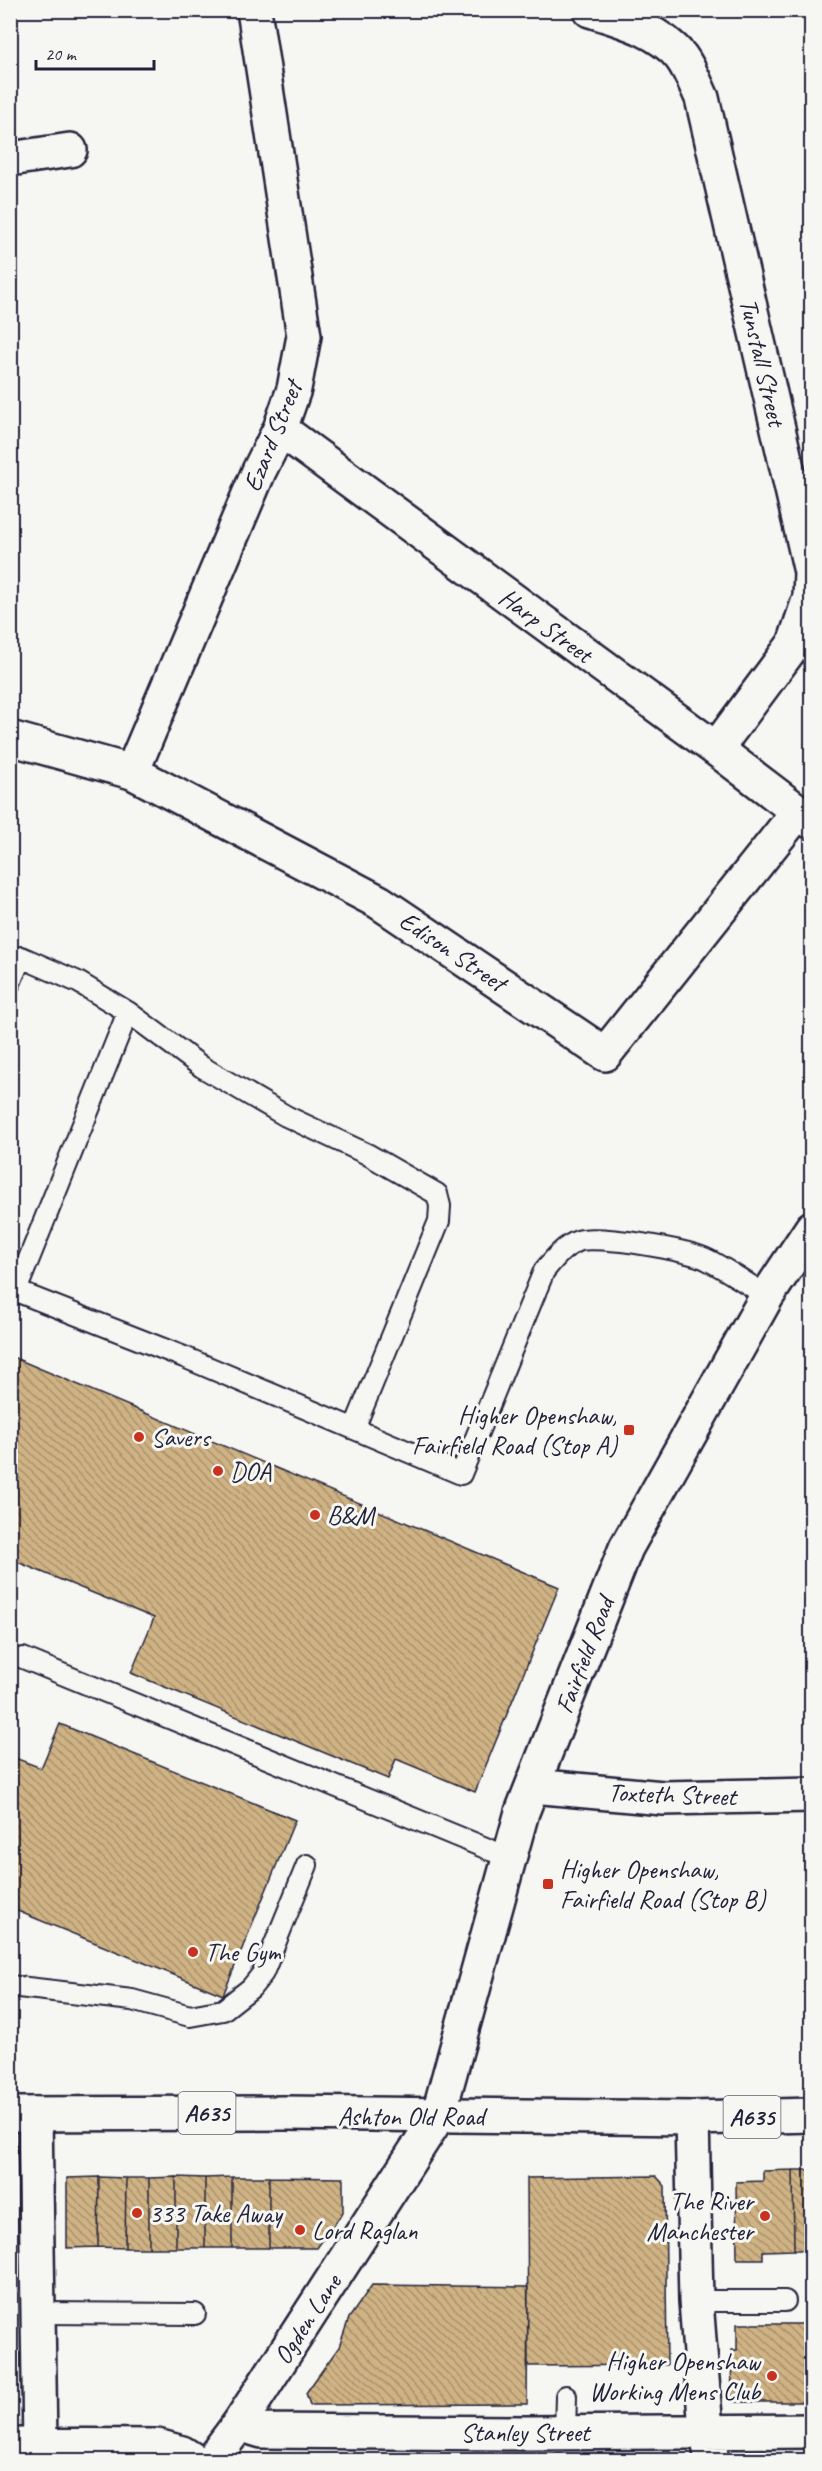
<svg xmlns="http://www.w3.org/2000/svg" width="822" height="2471" viewBox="0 0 822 2471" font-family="Caveat,sans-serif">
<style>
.building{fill:url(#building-back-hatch);stroke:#22223b;stroke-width:1.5}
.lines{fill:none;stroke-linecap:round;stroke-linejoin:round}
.service-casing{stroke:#22223b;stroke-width:24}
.minor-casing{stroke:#22223b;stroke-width:38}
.tertiary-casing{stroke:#22223b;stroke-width:38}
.trunk-casing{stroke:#22223b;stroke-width:38}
.service{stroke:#f6f6f2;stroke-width:20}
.minor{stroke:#f6f6f2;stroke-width:33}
.tertiary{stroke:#f6f6f2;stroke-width:33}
.trunk{stroke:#f6f6f2;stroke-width:33}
.poi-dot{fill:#c8321e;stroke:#f6f6f2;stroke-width:2}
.labels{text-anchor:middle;stroke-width:6;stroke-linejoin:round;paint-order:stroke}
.shield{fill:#f6f6f2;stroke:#626272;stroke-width:1.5}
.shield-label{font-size:24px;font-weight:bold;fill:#22223b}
.street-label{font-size:26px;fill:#22223b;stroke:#f6f6f2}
.poi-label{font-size:26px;fill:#22223b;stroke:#f6f6f2;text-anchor:start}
</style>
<defs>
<pattern id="building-back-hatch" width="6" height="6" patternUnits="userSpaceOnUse" patternTransform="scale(1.5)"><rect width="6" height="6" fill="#d0b384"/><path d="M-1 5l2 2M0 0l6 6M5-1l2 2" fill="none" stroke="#a8916d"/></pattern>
</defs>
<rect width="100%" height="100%" fill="#f6f6f2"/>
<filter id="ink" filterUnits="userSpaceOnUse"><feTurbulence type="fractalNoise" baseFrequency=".0167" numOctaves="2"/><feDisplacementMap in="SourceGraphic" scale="12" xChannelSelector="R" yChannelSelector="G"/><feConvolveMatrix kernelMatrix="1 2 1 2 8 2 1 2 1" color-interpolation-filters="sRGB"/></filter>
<g filter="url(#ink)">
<!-- building -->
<path class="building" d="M10,1356L559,1587L475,1792L396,1759L388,1779L131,1673L154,1618L10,1559Z
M60,1724L295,1820L223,1995L10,1908V1756L41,1768Z
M793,2170H812V2250H794Z
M793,2170L794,2250L763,2251V2259H737L736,2182L763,2181V2171Z
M656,2176L665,2186L667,2365L528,2366L527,2178Z
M99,2177L98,2247L67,2248V2178Z
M99,2177L126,2178L125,2248L98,2247Z
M176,2177L205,2178V2248H176Z
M176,2177V2248H149V2178Z
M232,2177H269V2248H232Z
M232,2177V2248H205V2178Z
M269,2177L343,2178V2212L317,2248H269Z
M126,2178H149V2248H125Z
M372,2285L528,2287L527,2404L310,2405L306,2393L339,2347L349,2318Z
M737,2324H812V2402H732L731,2350H737Z"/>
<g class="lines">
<!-- service casing -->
<g class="service-casing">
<path id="service" d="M10,983L21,957L78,982L128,1012L16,1291L184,1357L461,1474L544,1271C554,1259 563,1247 578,1241C595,1234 690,1250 708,1260C728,1270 747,1284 767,1296
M128,1012L202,1067L286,1116L367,1154L437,1194L440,1206L439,1221L354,1429
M23,1658L510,1858
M10,1986L132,2000L190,2016L223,2010L251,1988L263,1973L307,1865
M696,2301H785
M38,2313L195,2314
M565,2433L566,2396"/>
</g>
<!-- minor casing -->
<g class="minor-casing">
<path id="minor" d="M590,10C622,20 659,30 681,57C690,69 696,85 702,98L811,572L810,597L794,644L716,749
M10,159L70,150
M280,429L716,749L812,822
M10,738L132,772L379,902L605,1054L798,812
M132,772L259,471L280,429L294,389L304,336L254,10
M533,1786L663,1798L812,1795
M35,2114L40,2445
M692,2118L696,2301L706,2430L712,2460
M239,2424L262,2431L525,2433L812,2431
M10,2445L157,2446L182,2453L193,2460"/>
</g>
<!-- tertiary casing -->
<g class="tertiary-casing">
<path id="tertiary" d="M212,2460L239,2424L438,2116L522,1812L626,1548L767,1296L812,1228"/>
</g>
<!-- trunk casing -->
<g class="trunk-casing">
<path id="trunk" d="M10,2114L285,2113L692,2118L812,2115"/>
</g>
<!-- service -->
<use href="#service" class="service"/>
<!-- minor -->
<use href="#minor" class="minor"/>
<!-- tertiary -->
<use href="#tertiary" class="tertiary"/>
<!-- trunk -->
<use href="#trunk" class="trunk"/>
</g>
</g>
<!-- markers -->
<g class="poi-dot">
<rect x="623" y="1424" width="12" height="12" rx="3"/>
<circle cx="139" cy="1437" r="6"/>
<circle cx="218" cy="1471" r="6"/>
<circle cx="315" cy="1515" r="6"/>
<rect x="542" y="1878" width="12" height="12" rx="3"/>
<circle cx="193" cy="1952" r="6"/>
<circle cx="137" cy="2213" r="6"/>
<circle cx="765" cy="2216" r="6"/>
<circle cx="300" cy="2230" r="6"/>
<circle cx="772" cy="2376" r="6"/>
</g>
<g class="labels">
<!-- shield labels -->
<g class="shield">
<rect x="178.5" y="2092" width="57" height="42" rx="4.5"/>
<rect x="723.5" y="2096" width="57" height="42" rx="4.5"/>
</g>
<g class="shield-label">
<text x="207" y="2121">A635</text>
<text x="752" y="2125">A635</text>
</g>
<!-- street labels -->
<g class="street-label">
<text transform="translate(763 362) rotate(77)" y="9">Tunstall Street</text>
<text transform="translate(272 436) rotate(-68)" y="9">Ezard Street</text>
<text transform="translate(546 625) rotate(36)" y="9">Harp Street</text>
<text transform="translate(453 951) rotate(34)" y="9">Edison Street</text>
<text transform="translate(584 1655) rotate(-69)" y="9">Fairfield Road</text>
<text transform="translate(672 1794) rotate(2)" y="9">Toxteth Street</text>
<text x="411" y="2125">Ashton Old Road</text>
<text transform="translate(307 2319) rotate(-57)" y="9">Ogden Lane</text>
<text x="525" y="2441">Stanley Street</text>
</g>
<!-- poi labels -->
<g class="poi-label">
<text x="617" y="1424" text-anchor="end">Higher Openshaw,<tspan x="617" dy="30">Fairfield Road (Stop A)</tspan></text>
<text x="151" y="1446">Savers</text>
<text x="230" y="1480">DOA</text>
<text x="327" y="1524">B&amp;M</text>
<text x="560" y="1878">Higher Openshaw,<tspan x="560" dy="30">Fairfield Road (Stop B)</tspan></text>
<text x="205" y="1961">The Gym</text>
<text x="753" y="2210" text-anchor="end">The River<tspan x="753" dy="30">Manchester</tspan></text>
<text x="149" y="2222">333 Take Away</text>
<text x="312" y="2239">Lord Raglan</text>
<text x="760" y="2370" text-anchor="end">Higher Openshaw<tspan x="760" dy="30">Working Mens Club</tspan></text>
</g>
</g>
<!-- margin -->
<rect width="822" height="2471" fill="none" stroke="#f6f6f2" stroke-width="36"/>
<rect x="18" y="18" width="786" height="2435" fill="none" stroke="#22223b" stroke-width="2" filter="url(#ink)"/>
<!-- scale -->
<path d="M36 60v9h118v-9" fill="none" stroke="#22223b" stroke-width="3"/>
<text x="45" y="60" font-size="18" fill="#22223b" stroke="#f6f6f2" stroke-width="4.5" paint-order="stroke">20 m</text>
</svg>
